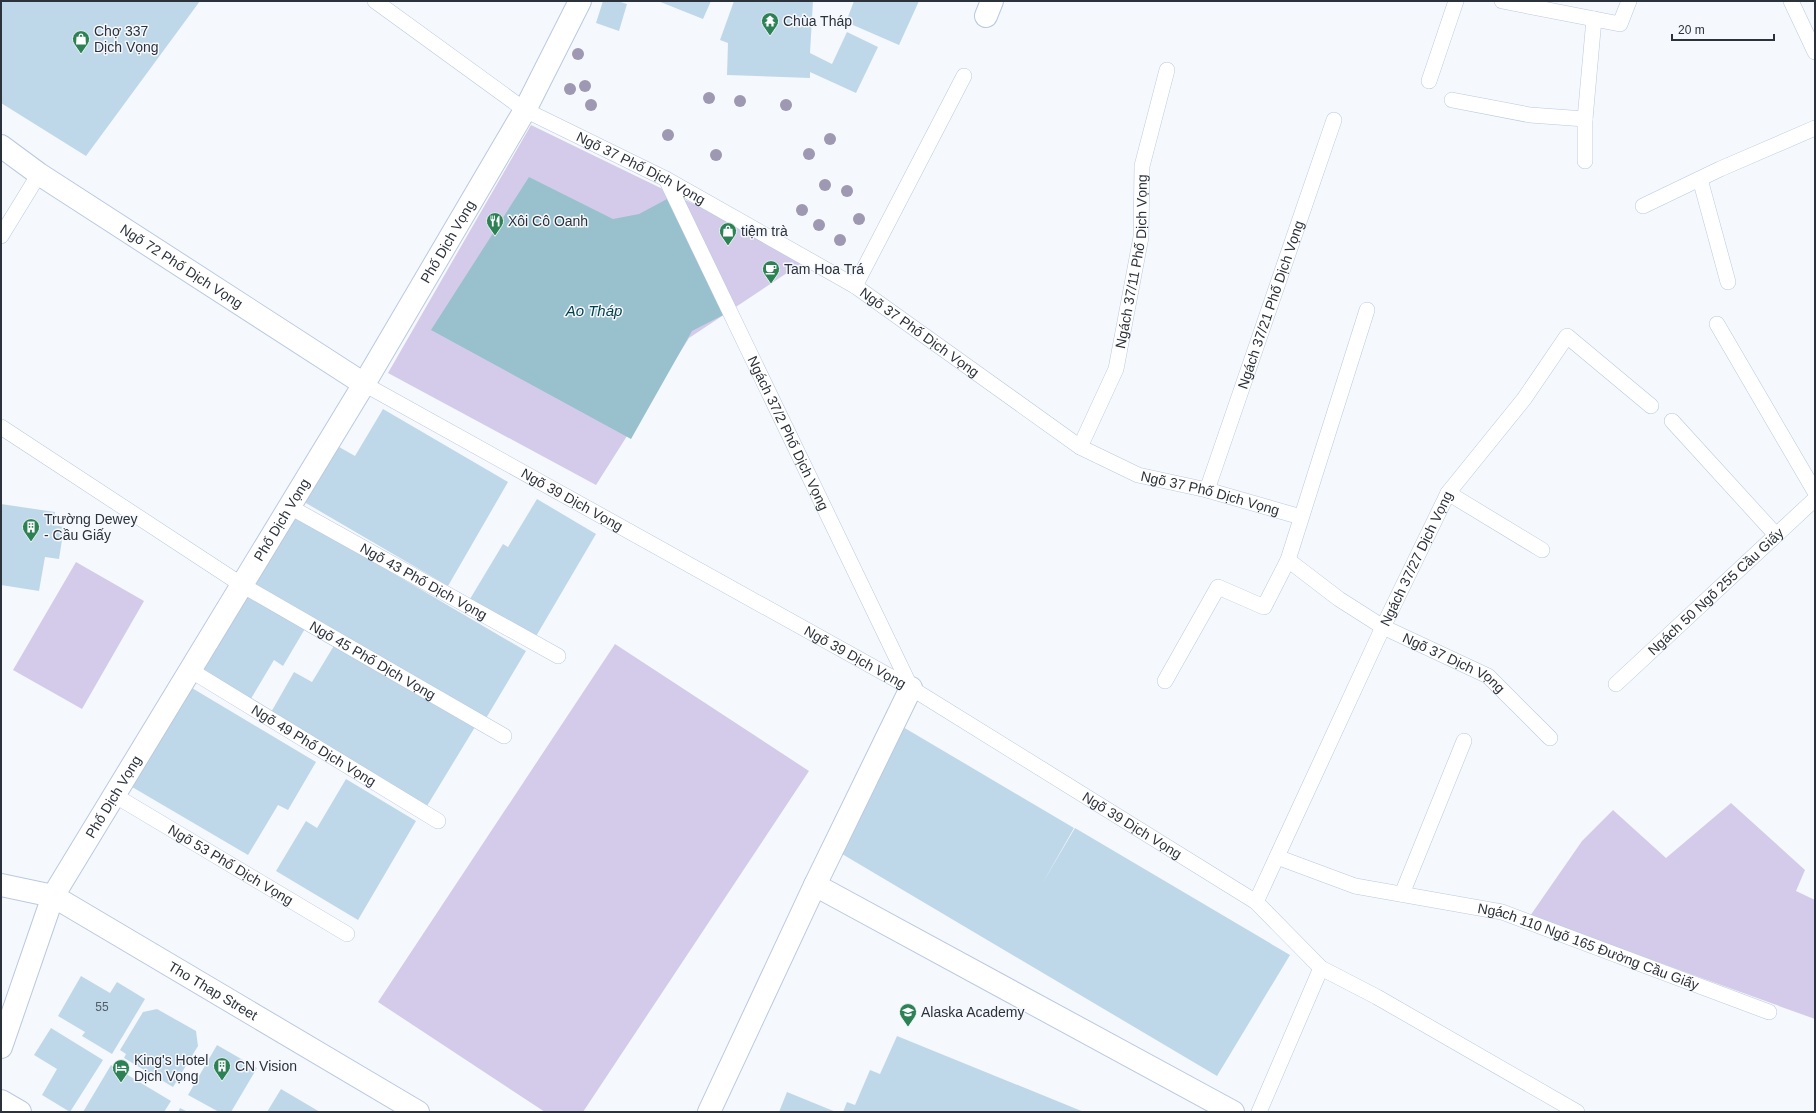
<svg xmlns="http://www.w3.org/2000/svg" width="1816" height="1113" viewBox="0 0 1816 1113" font-family="Helvetica,sans-serif">
<style>
.green{fill:#d4cbea}
.water{fill:#99c1cd}
.building{fill:#bfd8e9}
.lines{fill:none;stroke-linecap:round;stroke-linejoin:round}
.service-casing{stroke:#bac9e0;stroke-width:16}
.minor-casing{stroke:#bac9e0;stroke-width:24}
.service{stroke:#fff;stroke-width:15}
.minor{stroke:#fff;stroke-width:22}
.tree{fill:#9f98b3}
.labels{text-anchor:middle;stroke-width:3;stroke-linejoin:round;paint-order:stroke}
.number-label{font-size:12px;fill:#515c66}
.poi-label{font-size:14px;fill:#2c323b;stroke:#f5f8fd;text-anchor:start}
.street-label{font-size:14px;fill:#2c323b;stroke:#f5f8fd}
.water-label{font-size:15px;font-style:italic;fill:#003e4b;stroke:#f5f8fd}
</style>
<rect width="100%" height="100%" fill="#f5f8fd"/>
<!-- green -->
<path class="green" d="M531,125L819,265L790,271L689,338L596,485L388,373Z
M76,562L144,601L82,709L13,670Z
M615,644L809,771L583,1112H545L378,1002Z
M1731,803L1805,870L1796,891L1815,900V1019L1530,916L1582,841L1613,810L1666,858Z"/>
<!-- water -->
<path class="water" d="M529,177L613,219L639,214L667,199L727,313L692,331L631,439L431,330Z"/>
<!-- building -->
<path class="building" d="M3,1H200L86,156L1,103V5Z
M603,1H617L627,4L619,31L596,23Z
M658,1H711L703,19Z
M734,1H813L810,53L832,64L847,32L878,47L856,93L810,72V78L727,75L728,43L720,40Z
M854,1H919L899,45L846,22Z
M383,409L508,482L448,586L299,499L332,443L355,456Z
M537,499L596,534L535,638L470,599L503,544L508,547Z
M1,504L55,512L53,525L64,527L59,559L45,557L39,591L1,585Z
M292,514L526,651L485,720L251,583Z
M243,590L306,627L283,666L274,660L249,702L196,671Z
M335,644L475,727L427,806L270,714L294,672L312,682Z
M187,685L316,762L288,810L278,805L248,855L127,784Z
M903,727L1074,828L1042,884L1075,828L1290,955L1217,1076L837,851Z
M346,779L416,821L358,920L276,871L306,821L317,828Z
M81,976L110,993L117,982L145,999L112,1054L82,1036L85,1032L58,1016Z
M157,1009L196,1031L198,1046L173,1087L124,1058L126,1054L120,1050L143,1012Z
M51,1028L103,1060L70,1112L42,1095L57,1069L34,1055Z
M897,1036L1084,1112H843L847,1102L855,1105L870,1070L880,1074Z
M217,1045L257,1068L231,1112H219L188,1095Z
M111,1065L171,1101L164,1112H83Z
M281,1089L320,1112H267Z
M787,1092L836,1112H779Z
M180,1108L188,1112H178Z"/>
<g class="lines">
<!-- service casing -->
<g class="service-casing">
<g id="service">
<path id="s1" d="M375,1L525,110L666,179L855,286L1080,447L1138,475L1207,490L1301,517"/>
<path d="M1502,1L1620,24L1629,1"/>
<path d="M1791,1L1815,52"/>
<path d="M1429,81L1456,1"/>
<path d="M1452,100L1530,115L1585,119"/>
<path d="M1585,161V119L1594,19"/>
<path id="s2" d="M666,179L911,688"/>
<path d="M1700,179L1728,282"/>
<path d="M1643,206L1720,169L1815,128"/>
<path d="M1,236L39,174"/>
<path d="M855,286L964,76"/>
<path d="M1717,324L1815,492"/>
<path id="s3" d="M364,384L911,688L1256,902L1321,968L1377,997L1577,1112"/>
<path d="M1672,421L1776,535"/>
<path id="s4" d="M1,427L242,585L504,736"/>
<path id="s5" d="M1080,447L1116,369L1141,237L1142,166L1167,70"/>
<path id="s6" d="M1207,490L1334,120"/>
<path d="M1448,493L1542,550"/>
<path id="s7" d="M290,507L558,656"/>
<path id="s8" d="M1288,560L1339,599L1383,627L1488,676L1550,738"/>
<path id="s9" d="M190,670L438,821"/>
<path d="M1165,681L1218,587L1264,607L1288,560L1367,310"/>
<path id="s10" d="M1616,684L1815,499"/>
<path id="s11" d="M114,795L347,934"/>
<path id="s12" d="M1277,857L1355,886L1502,912L1769,1012"/>
<path d="M1402,894L1464,741"/>
<path id="s13" d="M1256,902L1383,627L1448,493L1524,399L1567,336L1651,406"/>
<path d="M1259,1112L1321,968"/>
</g>
</g>
<!-- minor casing -->
<g class="minor-casing">
<g id="minor">
<path d="M986,16L992,1"/>
<path id="s14" d="M1,146L39,174L364,384"/>
<path id="s15" d="M1,885L53,896L418,1112"/>
<path d="M815,885L1233,1112"/>
<path id="s16" d="M1,1047L53,896L364,384L525,110L580,1"/>
<path d="M1,1101L20,1112"/>
<path d="M709,1112L815,885L911,688"/>
</g>
</g>
<!-- service -->
<use href="#service" class="service"/>
<!-- minor -->
<use href="#minor" class="minor"/>
</g>
<!-- trees -->
<g class="tree">
<circle cx="578" cy="54" r="6"/>
<circle cx="585" cy="86" r="6"/>
<circle cx="570" cy="89" r="6"/>
<circle cx="709" cy="98" r="6"/>
<circle cx="740" cy="101" r="6"/>
<circle cx="591" cy="105" r="6"/>
<circle cx="786" cy="105" r="6"/>
<circle cx="668" cy="135" r="6"/>
<circle cx="830" cy="139" r="6"/>
<circle cx="809" cy="154" r="6"/>
<circle cx="716" cy="155" r="6"/>
<circle cx="825" cy="185" r="6"/>
<circle cx="847" cy="191" r="6"/>
<circle cx="802" cy="210" r="6"/>
<circle cx="859" cy="219" r="6"/>
<circle cx="819" cy="225" r="6"/>
<circle cx="840" cy="240" r="6"/>
</g>
<!-- icons -->
<defs>
<g id="temple-pin" transform="scale(0.9)"><path d="M0 17L-7.5 6A9.5 9.5 0 1 1 7.5 6Z" fill="#2c8155" stroke="#f5f8fd"/><path d="M0-6L5-2H3V0L6.5 2.5H4V6H1.5V3h-3V6H-4V2.5H-6.5L-3 0V-2H-5Z" fill="#fff"/></g>
<g id="shop-pin" transform="scale(0.9)"><path d="M0 17L-7.5 6A9.5 9.5 0 1 1 7.5 6Z" fill="#2c8155" stroke="#f5f8fd"/><path d="M-5-2.5h2.3a2.7 3.5 0 0 1 5.4 0H5L5.5 6h-11ZM-1.5-2.5h3a1.5 2.3 0 0 0-3 0Z" fill="#fff"/></g>
<g id="restaurant-pin" transform="scale(0.9)"><path d="M0 17L-7.5 6A9.5 9.5 0 1 1 7.5 6Z" fill="#2c8155" stroke="#f5f8fd"/><path d="M-5-6h1v4h1v-4h1v4h1v-4h1v5L-1.5 .5V6h-2V.5L-5-1ZM5-6V6H3V1.5H1.5Q1.5-4 5-6Z" fill="#fff"/></g>
<g id="cafe-pin" transform="scale(0.9)"><path d="M0 17L-7.5 6A9.5 9.5 0 1 1 7.5 6Z" fill="#2c8155" stroke="#f5f8fd"/><path d="M-5.5-4.5H6V0H3Q3 3.5 0 3.5H-2.5Q-5.5 3.5-5.5 0ZM3-3.2v2h1.7v-2ZM-6 4.5H4V6H-6Z" fill="#fff"/></g>
<g id="building-pin" transform="scale(0.9)"><path d="M0 17L-7.5 6A9.5 9.5 0 1 1 7.5 6Z" fill="#2c8155" stroke="#f5f8fd"/><path d="M-4-6H4V6H1V3H-1V6H-4ZM-2.5-4.3h1.7v1.8h-1.7ZM.8-4.3h1.7v1.8H.8ZM-2.5-1h1.7V.8h-1.7ZM.8-1h1.7V.8H.8Z" fill="#fff"/></g>
<g id="school-pin" transform="scale(0.9)"><path d="M0 17L-7.5 6A9.5 9.5 0 1 1 7.5 6Z" fill="#2c8155" stroke="#f5f8fd"/><path d="M0-5L7-2L0 1L-7-2ZM-4 1L0 2.5L4 1V4Q0 6-4 4Z" fill="#fff"/></g>
<g id="hotel-pin" transform="scale(0.9)"><path d="M0 17L-7.5 6A9.5 9.5 0 1 1 7.5 6Z" fill="#2c8155" stroke="#f5f8fd"/><path d="M-6-4.5h1.5V1H6V5H4.5V3h-9V5H-6ZM-4 0a1.8 1.8 0 1 1 3.6 0ZM.5 0V-2.5h3Q6-2.5 6 0Z" fill="#fff"/></g>
</defs>
<g fill-rule="evenodd">
<use href="#temple-pin" x="770" y="21"/>
<use href="#shop-pin" x="81" y="39"/>
<use href="#restaurant-pin" x="495" y="221"/>
<use href="#shop-pin" x="728" y="231"/>
<use href="#cafe-pin" x="771" y="269"/>
<use href="#building-pin" x="31" y="527"/>
<use href="#school-pin" x="908" y="1012"/>
<use href="#building-pin" x="222" y="1066"/>
<use href="#hotel-pin" x="121" y="1068"/>
</g>
<g class="labels">
<!-- number labels -->
<g class="number-label">
<text x="102" y="1011">55</text>
</g>
<!-- poi labels -->
<g class="poi-label">
<text x="783" y="26">Chùa Tháp</text>
<text x="94" y="36">Chợ 337<tspan x="94" dy="16">Dịch Vọng</tspan></text>
<text x="508" y="226">Xôi Cô Oanh</text>
<text x="741" y="236">tiệm trà</text>
<text x="784" y="274">Tam Hoa Trá</text>
<text x="44" y="524">Trường Dewey<tspan x="44" dy="16">- Cầu Giấy</tspan></text>
<text x="921" y="1017">Alaska Academy</text>
<text x="134" y="1065">King's Hotel<tspan x="134" dy="16">Dịch Vọng</tspan></text>
<text x="235" y="1071">CN Vision</text>
</g>
<!-- street labels -->
<g class="street-label">
<text dy="5" stroke="none"><textPath href="#s1" startOffset="315">Ngõ 37 Phố Dịch Vọng</textPath></text>
<text dy="5" stroke="none"><textPath href="#s16" startOffset="924">Phố Dịch Vọng</textPath></text>
<text dy="5" stroke="none"><textPath href="#s5" startOffset="195">Ngách 37/11 Phố Dịch Vọng</textPath></text>
<text dy="5" stroke="none"><textPath href="#s14" startOffset="217">Ngõ 72 Phố Dịch Vọng</textPath></text>
<text dy="5" stroke="none"><textPath href="#s6" startOffset="196">Ngách 37/21 Phố Dịch Vọng</textPath></text>
<text dy="5" stroke="none"><textPath href="#s1" startOffset="639">Ngõ 37 Phố Dịch Vọng</textPath></text>
<text dy="5" stroke="none"><textPath href="#s2" startOffset="282">Ngách 37/2 Phố Dịch Vọng</textPath></text>
<text dy="5" stroke="none"><textPath href="#s1" startOffset="975">Ngõ 37 Phố Dịch Vọng</textPath></text>
<text dy="5" stroke="none"><textPath href="#s3" startOffset="238">Ngõ 39 Dịch Vọng</textPath></text>
<text dy="5" stroke="none"><textPath href="#s16" startOffset="600">Phố Dịch Vọng</textPath></text>
<text dy="5" stroke="none"><textPath href="#s13" startOffset="379">Ngách 37/27 Dịch Vọng</textPath></text>
<text dy="5" stroke="none"><textPath href="#s7" startOffset="153">Ngõ 43 Phố Dịch Vọng</textPath></text>
<text dy="5" stroke="none"><textPath href="#s10" startOffset="136">Ngách 50 Ngõ 255 Cầu Giấy</textPath></text>
<text dy="5" stroke="none"><textPath href="#s3" startOffset="562">Ngõ 39 Dịch Vọng</textPath></text>
<text dy="5" stroke="none"><textPath href="#s4" startOffset="439">Ngõ 45 Phố Dịch Vọng</textPath></text>
<text dy="5" stroke="none"><textPath href="#s8" startOffset="196">Ngõ 37 Dịch Vọng</textPath></text>
<text dy="5" stroke="none"><textPath href="#s9" startOffset="145">Ngõ 49 Phố Dịch Vọng</textPath></text>
<text dy="5" stroke="none"><textPath href="#s16" startOffset="276">Phố Dịch Vọng</textPath></text>
<text dy="5" stroke="none"><textPath href="#s3" startOffset="886">Ngõ 39 Dịch Vọng</textPath></text>
<text dy="5" stroke="none"><textPath href="#s11" startOffset="136">Ngõ 53 Phố Dịch Vọng</textPath></text>
<text dy="5" stroke="none"><textPath href="#s12" startOffset="325">Ngách 110 Ngõ 165 Đường Cầu Giấy</textPath></text>
<text dy="5" stroke="none"><textPath href="#s15" startOffset="239">Tho Thap Street</textPath></text>
</g>
<!-- water labels -->
<g class="water-label">
<text x="594" y="316">Ao Tháp</text>
</g>
</g>
<!-- border -->
<rect width="1816" height="1113" fill="none" stroke="#2c323b" stroke-width="4"/>
<!-- scale -->
<path d="M1672 34v6h102v-6" fill="none" stroke="#2c323b" stroke-width="2"/>
<text x="1678" y="34" font-size="12" fill="#2c323b" stroke="#f5f8fd" stroke-width="3" paint-order="stroke">20 m</text>
</svg>
